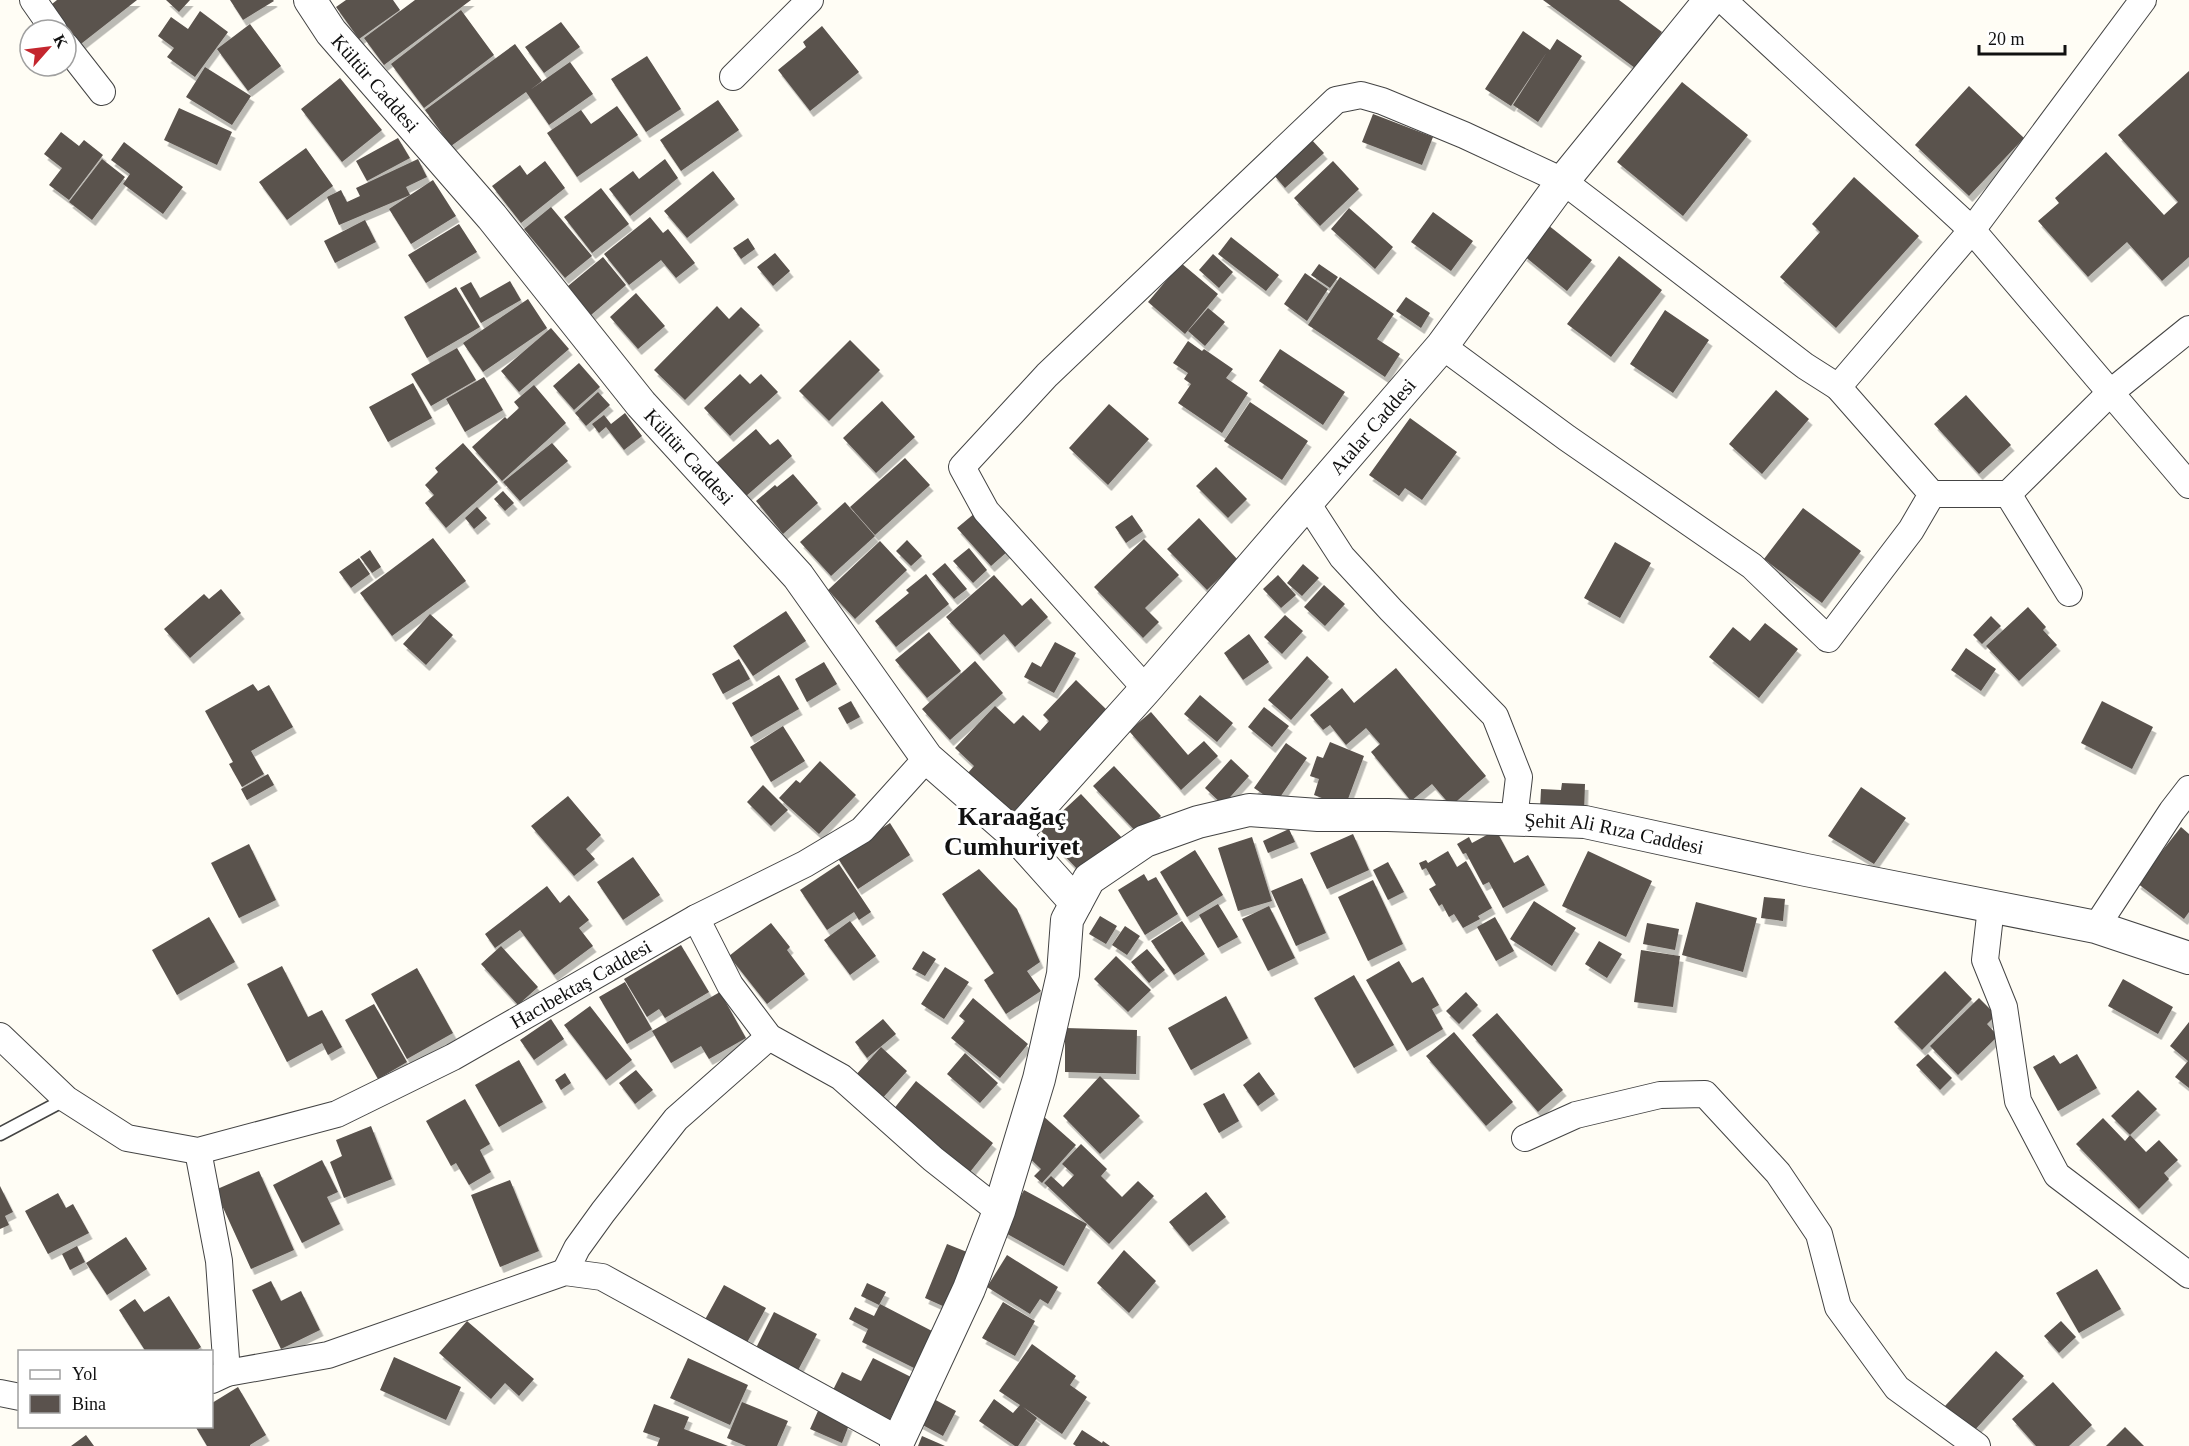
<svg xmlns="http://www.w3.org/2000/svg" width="2189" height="1446" viewBox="0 0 2189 1446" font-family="Georgia,serif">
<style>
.building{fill:#5a524d;filter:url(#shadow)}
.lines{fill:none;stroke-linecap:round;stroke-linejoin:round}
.service-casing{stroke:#444;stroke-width:15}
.minor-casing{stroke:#444;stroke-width:28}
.tertiary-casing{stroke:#444;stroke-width:34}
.service{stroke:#fff;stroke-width:12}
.minor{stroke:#fff;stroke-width:26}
.tertiary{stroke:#fff;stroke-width:32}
.labels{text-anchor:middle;stroke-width:6;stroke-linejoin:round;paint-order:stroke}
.street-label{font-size:20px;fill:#111;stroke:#fff}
.district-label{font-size:26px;font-weight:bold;fill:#111;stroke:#fff}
</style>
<defs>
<filter id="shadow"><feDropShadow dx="3.5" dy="6" stdDeviation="0" flood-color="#0004"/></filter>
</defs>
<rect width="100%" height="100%" fill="#fffdf5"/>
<!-- building -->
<path class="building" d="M57,0H137L77,47L47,8Z
M166,0H190L179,12Z
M230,0H273L274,1L243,20Z
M346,0H393L400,10L359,39L336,7Z
M415,0H471L384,65L364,38Z
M1543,0H1619L1662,32L1635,68Z
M461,10L494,55L424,108L391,64Z
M200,11L228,32L195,77L167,57L174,48L158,36L171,17L188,29Z
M561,22L580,47L544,73L525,47Z
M250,24L281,66L248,91L217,49Z
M822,26L859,72L810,111L778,70L806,47L803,42Z
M1523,31L1550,50L1557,39L1582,56L1538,122L1513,105L1547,52L1511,106L1485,89Z
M515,44L542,81L530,90L570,62L593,94L549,125L526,92L451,146L425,110Z
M647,56L681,109L646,132L611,79Z
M205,67L251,96L232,125L186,97Z
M2189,71V257L2162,281L2127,242L2088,277L2038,221L2059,203L2055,198L2106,152L2164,215L2178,202L2118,135Z
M340,78L382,130L342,162L301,109Z
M1682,82L1748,135L1683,216L1617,162Z
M1969,86L2024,138L1969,196L1915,145Z
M718,100L739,130L681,171L660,140Z
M617,106L638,135L577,177L547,133L581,110L591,124Z
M179,108L232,132L217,165L164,140Z
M1373,114L1433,137L1422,165L1362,142Z
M61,132L79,146L84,140L103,155L69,200L49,185L62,168L44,154Z
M398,138L410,158L367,181L356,161Z
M1311,139L1324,153L1285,188L1273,174Z
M124,142L183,187L163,214L123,184L130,174L111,160Z
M306,148L333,186L287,220L259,182Z
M102,159L125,177L92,220L69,202Z
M418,159L427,177L406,187L410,195L339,225L327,197L341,190L347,202L360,196L356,188Z
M665,159L678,178L630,216L609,189L633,171L639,179Z
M545,161L565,188L521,223L492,186L520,165L527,175Z
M1333,161L1359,189L1320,226L1294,198Z
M713,171L735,199L687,238L664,211Z
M1854,177L1919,236L1836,328L1780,277L1820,232L1812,224Z
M433,180L456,216L411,244L389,209Z
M601,188L629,224L592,253L564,217Z
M551,207L592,256L565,278L524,229Z
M1349,208L1393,247L1375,269L1331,229Z
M1433,212L1473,241L1451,271L1411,242Z
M650,217L663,233L668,229L695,263L676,278L661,260L629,285L604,254Z
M365,220L376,242L335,263L324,241Z
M459,224L477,252L426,283L408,255Z
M1548,225L1592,260L1567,291L1523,255Z
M1231,237L1279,275L1266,291L1218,254Z
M748,238L755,249L741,259L733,248Z
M775,253L790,271L773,286L757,267Z
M1213,254L1233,272L1219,288L1199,270Z
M1619,256L1662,290L1611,357L1567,324Z
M603,257L626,285L591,315L568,286Z
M1181,263L1218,294L1185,334L1148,302Z
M1319,264L1338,277L1330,288L1311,275Z
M1305,273L1328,289L1307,321L1284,304Z
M1340,277L1394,314L1377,339L1400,354L1385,377L1308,325Z
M510,281L521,300L481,323L460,288L471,282L480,298Z
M456,287L480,327L427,358L404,317Z
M636,293L665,326L638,349L610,317Z
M1406,297L1430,313L1421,328L1396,311Z
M528,299L547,328L483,372L463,343Z
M717,306L729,319L741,307L760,325L685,400L654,370Z
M1208,308L1225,322L1205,346L1188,331Z
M1665,310L1709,340L1673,393L1630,364Z
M551,328L569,349L519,392L501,371Z
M850,340L880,370L829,421L799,391Z
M1188,341L1202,351L1204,349L1233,369L1226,378L1248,393L1222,433L1178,403L1191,384L1184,379L1188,373L1173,363Z
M457,348L476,380L431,406L411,374Z
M1280,349L1345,392L1323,425L1259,381Z
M579,363L600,387L574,410L553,386Z
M740,374L750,384L761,374L778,392L730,436L704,408Z
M484,377L503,410L465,432L446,399Z
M413,383L432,418L388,442L369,407Z
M534,385L566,423L502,481L472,447L505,417L514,426L507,419L519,408L514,402Z
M1776,390L1809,419L1762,474L1729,444Z
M598,392L610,405L586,426L575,413Z
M1966,395L2011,445L1979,474L1934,424Z
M882,401L915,437L876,473L843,438Z
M1250,402L1308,441L1282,480L1224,441Z
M1109,404L1149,439L1108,485L1069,448Z
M625,413L642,436L624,450L606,427L599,433L592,424L604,415L611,424Z
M1410,418L1457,452L1422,500L1405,488L1399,496L1369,475Z
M756,429L770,445L778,439L792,456L745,497L715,464Z
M463,443L498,482L446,528L425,503L434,495L425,485L438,472L435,468Z
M552,443L568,461L520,501L503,482Z
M905,458L930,485L875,535L850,507Z
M1216,467L1247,499L1228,518L1196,486Z
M793,474L818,503L783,534L756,501L775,485L777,487Z
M503,491L514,503L505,511L494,499Z
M845,502L875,536L831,576L800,542Z
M477,507L487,518L474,529L465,518Z
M1803,508L1861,551L1822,603L1764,559Z
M975,513L1008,551L991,566L957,528Z
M1132,515L1143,531L1126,543L1115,527Z
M1199,518L1238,560L1207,590L1167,549Z
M433,538L466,581L392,636L360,593Z
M1144,539L1179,575L1145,608L1159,622L1143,638L1094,587Z
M907,540L922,556L911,566L896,551Z
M880,541L907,570L855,619L828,590Z
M1615,542L1651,563L1620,618L1584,598Z
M969,548L987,570L973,583L953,561Z
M370,550L381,567L372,573L360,557Z
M359,558L370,574L351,588L339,572Z
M945,563L967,589L954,599L932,574Z
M1303,564L1319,578L1302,596L1287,583Z
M926,574L949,604L896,647L875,621L909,593L906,590Z
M994,575L1022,606L1031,598L1048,617L1015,647L1004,634L980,655L946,617Z
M1278,575L1296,595L1281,608L1263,589Z
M1324,585L1345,604L1325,626L1304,607Z
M221,589L241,613L190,658L164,629L204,594L209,599Z
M2028,607L2046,627L2043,630L2057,645L2019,681L1986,646Z
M786,611L806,641L753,676L733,646Z
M430,614L453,635L426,665L403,644Z
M1285,615L1303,631L1282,654L1264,637Z
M1991,616L2001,626L1982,644L1973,635Z
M1765,623L1798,649L1759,698L1709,657L1733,627L1750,641Z
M929,632L961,671L927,698L895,660Z
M1249,634L1269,662L1243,680L1224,653Z
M1055,642L1076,653L1054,693L1024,677L1032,662L1041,667Z
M1966,648L1996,669L1981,691L1951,670Z
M1307,656L1329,677L1291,720L1268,700Z
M739,659L750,679L723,694L712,674Z
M975,661L1003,693L950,740L922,709Z
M824,662L837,684L807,702L795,679Z
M1396,668L1486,776L1451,806L1432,784L1411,801L1371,752L1380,744L1366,728L1346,745L1330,725L1323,730L1310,715L1342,688L1354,703Z
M779,675L799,709L751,737L732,703Z
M1076,680L1109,712L1010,815L967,774L974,766L955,748L995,706L1014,724L1023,715L1040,731L1049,721L1043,715Z
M253,684L258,691L269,685L293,727L251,751L264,774L242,787L229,764L233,762L205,711Z
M1200,695L1233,723L1217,742L1184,714Z
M851,701L860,717L847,724L838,708Z
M2102,701L2153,727L2132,769L2081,743Z
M1264,707L1289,726L1272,747L1248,727Z
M1151,712L1188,755L1204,741L1218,756L1181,790L1129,731Z
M783,726L805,761L771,782L750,747Z
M1330,742L1364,756L1345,807L1314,795L1319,779L1310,776L1317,756L1323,758Z
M1286,743L1307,758L1276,803L1254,788Z
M1231,759L1249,776L1223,805L1205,788Z
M820,761L856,795L819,834L779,798L796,780L800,783Z
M1114,766L1161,816L1140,836L1093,786Z
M268,774L274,785L247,800L241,789Z
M1562,783L1585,784L1584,812L1540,809L1541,789L1561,790Z
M763,785L788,810L771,826L747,802Z
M1861,787L1906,818L1874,864L1828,836Z
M1081,794L1123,839L1078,870L1041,831Z
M568,796L601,835L586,849L595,859L574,876L531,826Z
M890,823L910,855L858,889L837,857Z
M2181,827L2189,834V912L2184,919L2137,883Z
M1289,829L1295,842L1268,853L1263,841Z
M1496,830L1514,863L1528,855L1545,885L1503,908L1489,882L1483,885L1466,853L1463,854L1457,844L1469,837L1472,843Z
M1353,834L1369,870L1327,889L1310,853Z
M1252,837L1272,901L1238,911L1218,848Z
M249,844L276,900L239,918L211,863Z
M1195,850L1223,895L1187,917L1160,872Z
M1448,851L1457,867L1466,861L1492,908L1478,916L1480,919L1463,928L1454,914L1449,917L1442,904L1439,906L1429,889L1436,885L1426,868L1422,870L1419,863L1426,860L1428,863Z
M1588,851L1652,881L1626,937L1562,906Z
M633,857L660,895L623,920L597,882Z
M1388,862L1404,892L1388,900L1373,870Z
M839,864L871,912L859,920L854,912L827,930L800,890Z
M979,869L1017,909L1040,962L1027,971L1041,991L1006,1014L984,980L994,973L942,894Z
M1144,874L1148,881L1156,877L1178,914L1145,935L1118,890Z
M1302,878L1326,933L1296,946L1271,891Z
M1373,880L1403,944L1368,961L1338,897Z
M547,886L560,903L569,895L589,920L579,928L593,946L554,975L520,930L495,948L485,934Z
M1764,897L1785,899L1783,921L1761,918Z
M1534,901L1576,928L1552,966L1510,939Z
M1696,902L1757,918L1743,972L1682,955Z
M1218,904L1238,937L1218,948L1199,915Z
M1269,906L1295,958L1268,971L1242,919Z
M1100,916L1117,926L1106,944L1089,934Z
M209,917L235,962L177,995L152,950Z
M1495,917L1514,951L1496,961L1477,927Z
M850,921L876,956L850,975L824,940Z
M1182,921L1205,954L1174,975L1151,941Z
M771,923L790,947L787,950L805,974L767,1004L729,956Z
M1647,923L1679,929L1675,950L1643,944Z
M1125,926L1140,936L1127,955L1112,945Z
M1599,941L1622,954L1607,978L1585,964Z
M681,945L709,992L665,1018L659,1009L647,1017L624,979Z
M501,946L538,987L518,1005L481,964Z
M1147,949L1165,970L1149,983L1131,962Z
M1641,950L1680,956L1673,1007L1634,1002Z
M923,951L936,959L925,976L912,969Z
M1116,956L1151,990L1128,1012L1094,979Z
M1399,961L1412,983L1423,977L1439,1005L1432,1009L1443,1029L1407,1051L1366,980Z
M282,966L308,1017L322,1010L342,1047L328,1055L322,1043L287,1062L247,984Z
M945,967L969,982L944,1019L921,1004Z
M417,968L453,1033L407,1059L371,994Z
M1945,971L1972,999L1922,1050L1894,1022Z
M1354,975L1394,1045L1354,1068L1314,998Z
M2123,979L2173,1007L2158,1034L2108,1006Z
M625,982L652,1029L627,1044L599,997Z
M720,992L746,1038L709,1059L701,1046L671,1063L652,1031Z
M1466,992L1478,1005L1459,1024L1446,1011Z
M1226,996L1248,1038L1191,1070L1168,1028Z
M973,998L1028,1044L1000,1078L951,1038L965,1021L959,1016Z
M1979,998L1996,1015L1987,1024L1998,1036L1958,1075L1930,1046Z
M374,1004L407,1062L378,1079L345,1020Z
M590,1006L632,1060L606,1080L564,1025Z
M1497,1013L1563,1090L1538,1112L1472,1035Z
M551,1019L564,1039L534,1060L520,1040Z
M883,1019L896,1034L867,1058L855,1042Z
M2189,1022V1088L2175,1077L2188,1061L2170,1046Z
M1065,1028L1137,1030L1136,1074L1065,1072Z
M1454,1032L1513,1102L1486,1126L1426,1056Z
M881,1047L907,1071L880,1101L854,1077Z
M965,1053L998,1083L980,1103L947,1074Z
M1928,1054L1952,1078L1940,1090L1916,1065Z
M2077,1054L2097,1088L2058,1111L2033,1067L2054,1055L2060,1064Z
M519,1060L543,1102L499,1127L475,1085Z
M636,1070L653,1090L635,1104L619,1083Z
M1259,1072L1275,1094L1258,1106L1243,1085Z
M565,1073L571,1083L561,1090L555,1080Z
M1100,1076L1140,1116L1100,1154L1063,1116Z
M916,1081L993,1143L966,1177L889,1115Z
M2138,1090L2157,1109L2130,1135L2111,1116Z
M1224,1093L1239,1121L1219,1133L1203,1104Z
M465,1099L490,1144L480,1150L491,1172L469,1185L456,1163L451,1166L426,1121Z
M1042,1115L1076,1145L1042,1183L1034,1176L1041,1169L1021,1150Z
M2103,1118L2125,1141L2130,1135L2146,1152L2159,1140L2178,1160L2164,1173L2169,1179L2139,1209L2076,1144Z
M371,1126L392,1179L344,1198L330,1162L342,1156L336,1140Z
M1081,1144L1107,1169L1101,1176L1122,1197L1138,1181L1154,1196L1109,1244L1044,1183L1051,1176L1063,1187L1074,1175L1062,1164Z
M322,1160L338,1192L327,1197L340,1224L302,1243L273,1185Z
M259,1171L294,1250L251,1269L215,1190Z
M510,1180L539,1251L500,1267L471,1195Z
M0,1186L13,1212L5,1216L9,1225L0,1229Z
M1024,1190L1087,1224L1064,1266L1002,1231Z
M1206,1192L1226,1217L1189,1246L1169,1222Z
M58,1193L66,1208L73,1204L89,1233L48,1254L25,1211Z
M126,1237L147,1269L107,1295L86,1263Z
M947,1244L967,1252L945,1307L925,1298Z
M77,1246L85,1262L70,1270L62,1254Z
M1124,1250L1156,1281L1129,1313L1097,1283Z
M1007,1255L1058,1287L1048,1304L1040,1299L1030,1314L987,1287Z
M2097,1269L2121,1309L2079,1333L2056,1293Z
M271,1281L281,1301L301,1291L320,1330L281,1349L252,1290Z
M867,1283L886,1292L879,1305L861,1296Z
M724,1285L766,1308L744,1348L702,1325Z
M169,1296L201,1347L194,1352H146L119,1310L135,1299L144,1312Z
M1003,1302L1035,1321L1015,1356L982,1338Z
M880,1304L932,1331L914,1368L862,1342L868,1329L849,1319L855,1307L874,1316Z
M774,1312L817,1334L795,1376L753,1354Z
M467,1321L534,1379L519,1396L505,1383L491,1399L439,1353Z
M2061,1321L2076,1337L2059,1353L2044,1336Z
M1032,1344L1076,1376L1070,1385L1087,1397L1062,1434L1023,1407L1037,1418L1018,1446H1015L979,1421L994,1399L1013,1413L1020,1405L999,1391Z
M1996,1351L2024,1376L1973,1432L1945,1406Z
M394,1357L461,1387L446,1420L380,1390Z
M688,1358L748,1385L730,1425L670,1398Z
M873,1358L911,1377L887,1425L830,1396L842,1372L861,1381Z
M2053,1382L2092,1425L2069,1446H2036L2012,1419Z
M238,1387L266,1435L250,1445V1446H207L195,1426H212V1403Z
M932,1398L956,1411L943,1436L919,1423Z
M742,1402L788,1421L777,1446H746L727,1438Z
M654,1404L689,1417L684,1429L728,1446H657L660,1438L643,1432Z
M818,1411L849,1425L842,1443L810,1429Z
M2125,1427L2144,1446H2106Z
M1082,1430L1102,1443L1103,1441L1110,1446H1076L1073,1444Z
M86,1435L94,1446H71Z
M922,1436L945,1446H918Z"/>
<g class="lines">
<!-- service casing -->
<g class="service-casing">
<path id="service" d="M0,1134L66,1099"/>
</g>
<!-- minor casing -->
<g class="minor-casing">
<g id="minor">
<path d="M33,0L54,30"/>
<path d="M1723,0L1972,230L2189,485"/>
<path d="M66,46L102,92"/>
<path d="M733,77L810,0"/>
<path d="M1838,387L1972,230L2143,0"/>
<path d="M1932,494H2008L2111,392L2189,329"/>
<path d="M2008,494L2069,593"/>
<path d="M1307,503L1342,557L1391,610L1495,716L1519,777L1514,819"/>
<path d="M1146,689L986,511L962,467L1047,375L1336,100L1361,95L1382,101L1464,135L1563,181L1805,366L1838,387L1932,494L1911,530L1828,639L1752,566L1567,438L1442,346"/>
<path d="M1991,907L1985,960L2004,1007L2018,1101L2057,1175L2189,1275"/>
<path d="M696,918L730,985L769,1037L841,1077L933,1159L999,1211"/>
<path d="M2096,927L2172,811L2189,789"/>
<path id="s1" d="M0,1036L66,1099L127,1138L198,1151L337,1114L453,1057L696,918L805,864L862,830L927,758"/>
<path d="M1525,1138L1576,1115L1660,1095L1705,1094L1778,1173L1819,1234L1838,1307L1897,1388L1977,1446"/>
<path d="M198,1151L219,1261L227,1373"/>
<path d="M565,1272L577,1248L603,1212L676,1119L769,1037"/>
<path d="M212,1380L227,1373L328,1355L565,1272L602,1277L899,1440"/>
<path d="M0,1393L20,1397"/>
</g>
</g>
<!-- tertiary casing -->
<g class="tertiary-casing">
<g id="tertiary">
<path id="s2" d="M310,0L331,32L492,217L641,404L798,576L927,758L1015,835L1076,903"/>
<path id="s3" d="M1015,835L1146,689L1442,346L1563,181L1710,0"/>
<path id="s4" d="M896,1446L969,1289L999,1211L1039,1079L1063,974L1067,920L1089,879L1145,841L1198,822L1249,810L1318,815H1388L1585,822L1806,870L2096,927L2189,958"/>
</g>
</g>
<!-- service -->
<use href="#service" class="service"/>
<!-- minor -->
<use href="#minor" class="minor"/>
<!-- tertiary -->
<use href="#tertiary" class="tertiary"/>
</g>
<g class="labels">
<!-- street labels -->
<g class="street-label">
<text dy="7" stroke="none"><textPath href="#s2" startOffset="106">Kültür Caddesi</textPath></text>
<text dy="7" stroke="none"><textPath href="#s3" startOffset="543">Atalar Caddesi</textPath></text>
<text dy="7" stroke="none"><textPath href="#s2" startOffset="594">Kültür Caddesi</textPath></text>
<text dy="7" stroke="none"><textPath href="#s4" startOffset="1146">Şehit Ali Rıza Caddesi</textPath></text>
<text dy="7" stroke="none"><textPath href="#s1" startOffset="656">Hacıbektaş Caddesi</textPath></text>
</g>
<!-- district labels -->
<g class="district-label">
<text x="1012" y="825">Karaağaç<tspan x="1012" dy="30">Cumhuriyet</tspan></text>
</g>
</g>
<!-- legend -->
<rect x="18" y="1350" width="195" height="78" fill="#ffffff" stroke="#a0a0a0" stroke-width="1.5"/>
<rect x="30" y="1370" width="30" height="9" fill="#ffffff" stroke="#a0a0a0" stroke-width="1.5"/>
<text x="72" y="1380" font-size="18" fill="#111111">Yol</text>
<rect x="30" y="1395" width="30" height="18" fill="#5a524d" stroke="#a0a0a0" stroke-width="1.5"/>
<text x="72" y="1410" font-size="18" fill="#111111">Bina</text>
<!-- north arrow -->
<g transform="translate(48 48) rotate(62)"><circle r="28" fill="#ffffff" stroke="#a0a0a0" stroke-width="1.5"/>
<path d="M0-4.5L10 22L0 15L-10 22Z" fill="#c4262e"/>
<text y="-9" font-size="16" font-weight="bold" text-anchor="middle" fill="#111111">K</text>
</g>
<!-- scale -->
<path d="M1979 45v9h86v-9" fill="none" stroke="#111111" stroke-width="3"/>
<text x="1988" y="45" font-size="18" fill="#111111" stroke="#ffffff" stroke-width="4.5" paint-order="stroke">20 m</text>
</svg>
